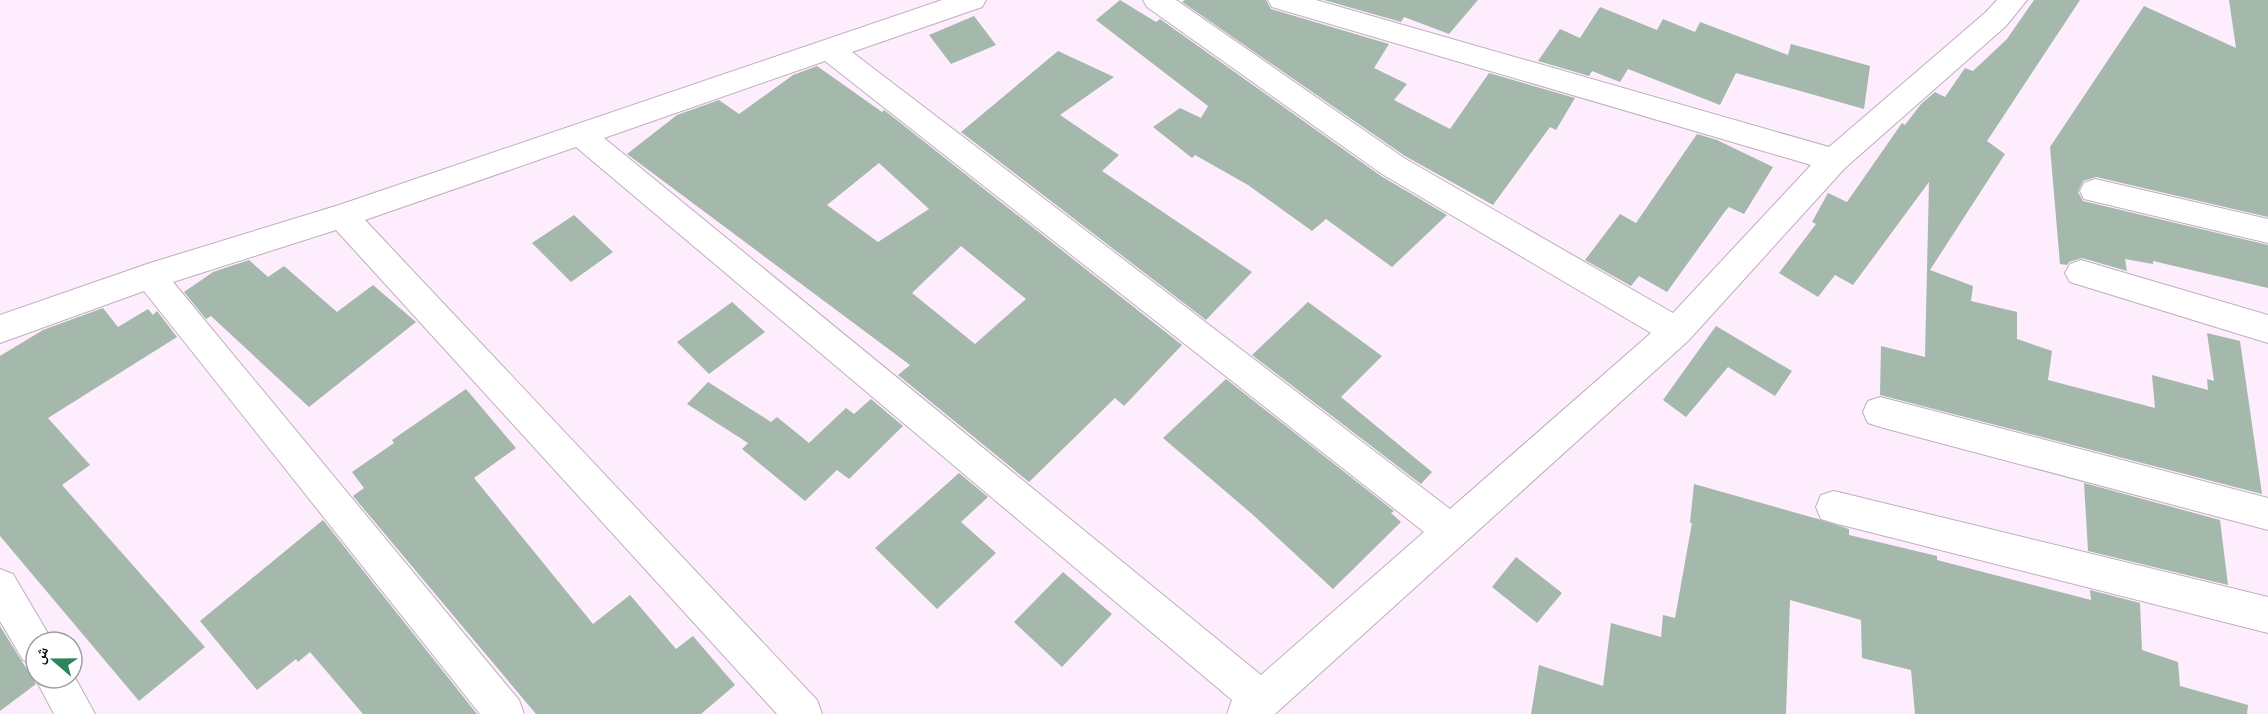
<svg xmlns="http://www.w3.org/2000/svg" width="2268" height="714" viewBox="0 0 2268 714" font-family="'Asap Condensed','Noto Naskh Arabic',sans-serif">
<style>
.building{fill:#a5b8ac;fill-rule:evenodd}
.lines{fill:none;stroke-linecap:round;stroke-linejoin:round}
.minor-casing{stroke:#beafbe;stroke-width:2}
.minor{fill:#fff;fill-rule:evenodd}
</style>
<rect width="100%" height="100%" fill="#fdedfd"/>
<!-- building -->
<path class="building" d="M1120,0L1156,22L1160,19L1381,176L1447,215L1392,267L1326,219L1312,231L1248,185L1195,155L1192,158L1153,127L1180,108L1201,118L1208,106L1096,20Z
M1185,0H1266L1271,9L1389,44L1374,68L1407,84L1394,100L1450,129L1489,73L1575,98L1556,130L1550,127L1493,205L1405,156L1182,2Z
M1324,0H1478L1449,34L1404,17L1401,22Z
M2034,0H2080L1987,141L2005,154L1930,270L1973,286L1971,301L2017,312V339L2052,351L2048,380L2155,408L2152,375L2208,390L2207,379L2214,381L2207,333L2240,341L2262,494L1880,395L1881,346L1925,357L1929,182L1853,285L1835,275L1818,297L1779,273L1816,224L1812,222L1828,193L1847,202L1902,123L1905,125L1921,104L1935,92L1945,97L1965,68L1973,71L2007,39Z
M2229,0H2268V217L2096,177L2083,181L2078,192L2083,201L2268,245V288L2153,261V264L2125,259L2127,271L2082,258L2069,262L2067,265L2060,264L2050,147L2144,6L2236,48Z
M1600,7L1657,30L1663,19L1695,32L1700,22L1788,55L1791,44L1870,66L1864,109L1736,73L1720,105L1628,69L1620,82L1592,71L1589,76L1538,61L1560,29L1580,38Z
M974,16L996,45L951,64L929,35Z
M1058,51L1114,77L1060,115L1119,155L1102,171L1252,272L1206,320L961,132Z
M817,66L882,112L884,110L1182,345L1124,406L1115,398L1029,482L898,375L910,365L627,154L677,115L719,100L739,114L793,75ZM879,163L929,209L878,242L827,205ZM961,246L1026,299L975,344L912,293Z
M1697,134L1717,140L1773,167L1744,214L1729,207L1726,210L1667,292L1639,276L1631,286L1585,260L1620,214L1636,223Z
M574,215L613,252L571,282L532,243Z
M249,260L268,277L284,266L337,312L373,285L416,322L309,407L211,316L206,319L184,292L213,272Z
M732,302L765,332L709,374L677,342Z
M1308,302L1382,356L1341,397L1432,472L1421,484L1252,355Z
M103,308L118,327L148,309L153,315L157,311L177,337L48,418L90,465L62,485L205,647L139,701L0,536V356L43,330Z
M1716,326L1792,371L1775,396L1728,367L1686,417L1663,400Z
M1226,379L1394,511L1391,513L1401,522L1333,589L1252,514L1163,438Z
M708,382L771,422L777,417L809,443L846,408L854,414L871,399L903,426L849,479L837,470L805,501L742,449L748,443L687,404Z
M466,389L516,448L474,478L593,624L630,595L676,649L693,636L735,685L701,714H536L353,496L364,488L352,472L394,443L392,440Z
M959,473L988,497L961,522L996,553L937,609L875,548Z
M2084,483L2220,520L2228,585L2088,551Z
M1694,484L1818,519L1849,529V535L1937,556V560L2091,600L2090,590L2140,603L2142,650L2178,662L2180,686L2248,705L2247,714H1915L1911,670L1862,658L1861,620L1790,600L1786,714H1531L1539,665L1603,686L1611,623L1661,637L1663,615L1675,618L1692,523H1690Z
M323,520L477,714H363L310,652L298,662L296,659L257,690L200,621Z
M1516,557L1562,593L1537,623L1492,587Z
M1063,572L1112,614L1062,667L1014,622Z
M0,626L36,684L0,711Z"/>
<g class="lines">
<!-- minor casing -->
<g class="minor-casing">
<path id="minor" d="M942,0H986L982,7L852,52L1450,509L1651,333L1382,174L1147,7L1143,0H1176L1404,158L1673,313L1811,165L1272,7L1268,0H1316L1829,147L1986,12L1997,0H2027L2006,26L1845,168L1688,341L1275,714H1227L1232,700L576,147L365,220L817,700L822,714H777L336,230L173,282L519,700L524,714H480L144,291L0,343V315L150,263L339,205ZM825,61L1424,532L1261,675L604,138Z
M2095,179L2268,219V243L2084,199L2080,191L2084,183Z
M2081,260L2268,315V343L2070,282L2065,273L2070,264Z
M1880,397L2268,498V530L1880,427L1868,423L1863,412L1868,401Z
M1834,491L2268,597V633L1834,523L1821,519L1816,507L1821,495Z
M0,569L13,574L53,642H36V665L23,660L0,621Z
M72,672L95,714H54L35,678L36,675V678H72Z"/>
</g>
<!-- minor -->
<use href="#minor" class="minor"/>
</g>
<!-- north arrow -->
<g transform="translate(54 660) rotate(290)"><circle r="28" fill="#ffffff" stroke="#a09ea0" stroke-width="1.5"/>
<path d="M0-4.5L10 22L0 15L-10 22Z" fill="#2d865a"/>
<text y="-9" font-size="16" font-weight="bold" text-anchor="middle" fill="#120d12">ش</text>
</g>
</svg>
